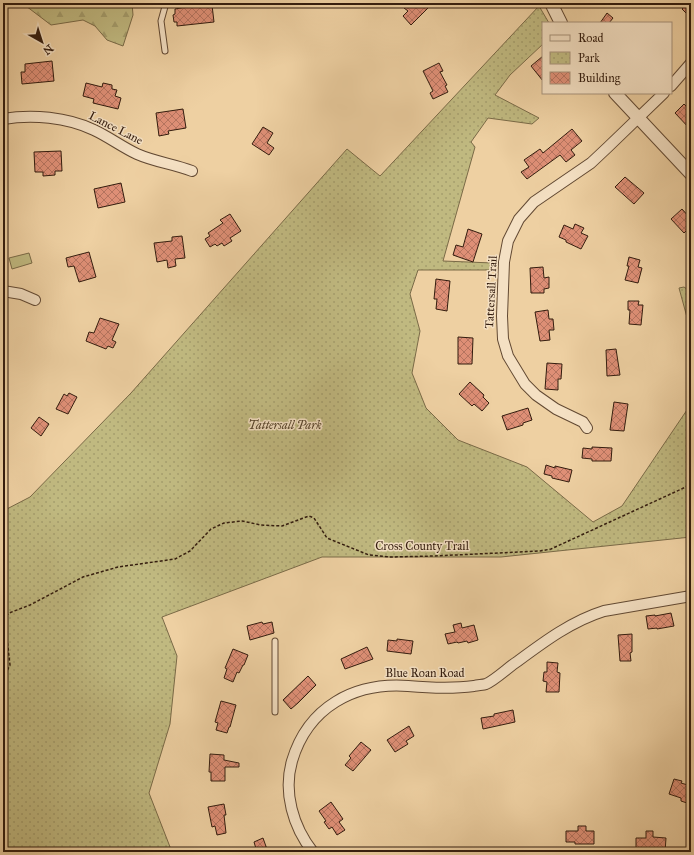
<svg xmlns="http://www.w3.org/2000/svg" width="694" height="855" viewBox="0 0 694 855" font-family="'IM FELL Great Primer',serif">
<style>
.grass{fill:#c0b980;stroke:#7a6a47}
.forest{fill:url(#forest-firs);stroke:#7a6a47}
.park{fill:url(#park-dots);stroke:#7a6a47}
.building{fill:url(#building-cross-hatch);stroke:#331c0e}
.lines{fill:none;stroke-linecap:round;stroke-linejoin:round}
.service-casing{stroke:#624933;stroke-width:7}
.minor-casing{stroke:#624933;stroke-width:12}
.tertiary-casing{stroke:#624933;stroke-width:14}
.path{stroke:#331c0e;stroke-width:1.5;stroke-dasharray:3 2;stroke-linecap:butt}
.service{stroke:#f4e0c3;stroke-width:5}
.minor{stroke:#f4e0c3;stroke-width:10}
.tertiary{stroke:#f4e0c3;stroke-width:12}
.labels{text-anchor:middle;stroke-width:3;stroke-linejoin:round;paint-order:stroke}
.street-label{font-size:12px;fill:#331c0e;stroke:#f4e0c3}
.park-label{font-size:12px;font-style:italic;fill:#56432a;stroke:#f4e0c3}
</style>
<defs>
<pattern id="forest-firs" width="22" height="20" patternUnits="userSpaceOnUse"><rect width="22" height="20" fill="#c0b980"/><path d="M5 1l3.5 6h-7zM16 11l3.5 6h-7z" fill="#a59e6d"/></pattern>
<pattern id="park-dots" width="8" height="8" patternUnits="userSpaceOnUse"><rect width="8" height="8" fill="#c0b980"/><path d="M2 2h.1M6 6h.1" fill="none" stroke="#a59e6d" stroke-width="1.8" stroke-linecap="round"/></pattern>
<pattern id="building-cross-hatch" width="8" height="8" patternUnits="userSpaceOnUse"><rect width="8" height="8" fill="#de8f76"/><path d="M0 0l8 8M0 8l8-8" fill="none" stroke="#b5745f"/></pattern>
</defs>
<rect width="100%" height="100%" fill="#eed0a2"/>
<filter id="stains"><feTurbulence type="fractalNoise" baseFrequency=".005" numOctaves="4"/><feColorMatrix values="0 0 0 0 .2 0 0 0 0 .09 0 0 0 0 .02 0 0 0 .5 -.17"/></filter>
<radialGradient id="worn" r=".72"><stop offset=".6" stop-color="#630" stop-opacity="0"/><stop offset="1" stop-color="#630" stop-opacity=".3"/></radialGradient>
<!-- grass -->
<path class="grass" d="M29,253L32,263L12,269L9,258Z"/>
<!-- forest -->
<path class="forest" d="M22,3H132L133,15L123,46L107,40L95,26L83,20L51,25Z"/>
<!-- park -->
<path class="park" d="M539,6L549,23H543V44L510,75L495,95L539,118L532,124L488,118L471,142L475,147L443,261L493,263V270H418L410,294L420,331L412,373L426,408L458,440L527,467L593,522L622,506L691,404V537L501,557H322L162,617L177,656L170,724L149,793L172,852H3V511L30,497L131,393L347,149L380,176Z
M684,287L691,292V332L679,288Z"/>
<!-- building -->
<path class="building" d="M186,3H200V6L212,5L214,22L177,26V22H174L173,15L175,14V9L186,7Z
M408,3H423L428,8L411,25L403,16L408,11L404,8Z
M688,3H691V18L682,9Z
M607,13L613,18L609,23H600Z
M543,56V81L531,66Z
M52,61L54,81L22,84L21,72H25V64Z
M439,63L443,71L440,72L447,85L445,86L448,92L433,99L430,93L433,91L423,71Z
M86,83L102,87L103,83L112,85V89L117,90L115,96L121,98L118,109L93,103L94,99L83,96Z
M684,104L691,111V130L675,113Z
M183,109L186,128L168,131L169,134L159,136L156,113Z
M263,127L273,133L267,143L274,148L269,155L252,144Z
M572,129L582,141L571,150L575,155L566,162L560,155L527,179L521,172L529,167L524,160L540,149L543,153Z
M61,151L62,171H55V175L43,176V172H35L34,152Z
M625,177L644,193L634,204L615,187Z
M121,183L125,202L98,208L94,189Z
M682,209L691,219V235L687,230L684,233L671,219Z
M230,214L241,231L230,238L232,241L224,246L222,243L217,246L215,244L210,247L205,239L210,236L208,233L223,223L220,220Z
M575,224L584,228L581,233L588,236L581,249L566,242V240L559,237L564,225L573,229Z
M468,229L482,234L473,262L453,255L456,245L463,247Z
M182,236L185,258L175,259L176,266L168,268L167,260L157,262L154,243L172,241V237Z
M89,252L96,277L79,282L74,266L68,267L66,258Z
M629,257L640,260L638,267L642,268L638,283L625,280L629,266H627Z
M543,267L544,278L549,277V288L544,289V293H531L530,268Z
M436,279L450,281L447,311L436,309L437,299H434Z
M628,301H639L638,305H643L641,325L629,324L630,310H628Z
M548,310L549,319H553L554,330H549L550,340L540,341L535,312Z
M100,318L119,324L112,340L116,342L113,348L108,346L106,349L86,341L89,332L94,333Z
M458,337L473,338L472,364H458Z
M616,349L620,375L607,376L606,350Z
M547,363L562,364L561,379H558V390L545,389Z
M470,382L484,395L483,397L489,403L482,411L474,404L472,406L459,394Z
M69,393L77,397L68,414L56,409L64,394L67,396Z
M614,402L628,404L624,431L610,430Z
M528,408L532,420L523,423V425L507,430L502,416Z
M39,417L49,424L41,436L31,428Z
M592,447L612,448L611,461H592V459L582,458L583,448L592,449Z
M546,465L555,468V466L572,470L569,482L552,478V476L544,474Z
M671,613L674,626L657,629V628L648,629L646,616L655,615V616Z
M262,622L263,624L272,622L274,633L250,640L247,626Z
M461,623L462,628L474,625L478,640L468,643L467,641L458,643L457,642L448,644L445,634L455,632L453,625Z
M632,634V652L630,653L631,661H620L618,635Z
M397,639L413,641L411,654L387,651L388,640L397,641Z
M367,647L373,659L345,669L341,659Z
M233,649L248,655L244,665H243L239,673L237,672L233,682L224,678L227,669L225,668Z
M547,662L558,663L557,672L560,673L559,692H546L547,682L543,681L544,672H547Z
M308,676L316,685L298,703L291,709L283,700Z
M221,701L236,705L230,727H229L227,733L216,730L218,723L215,722Z
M513,710L515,722L483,729L481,718L494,716V714Z
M409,726L414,736L406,741L408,744L395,752L387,740Z
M361,742L371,750L353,771L345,765L351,758L349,756Z
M210,754L224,755V760L239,763V767H225V781H211V772H209Z
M674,779L682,781L681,783L691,786V801L688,800L687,803L681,801V798L669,794Z
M331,802L343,819L339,822L345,830L337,835L332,827L329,829L324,822L326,821L319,811Z
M224,804L226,815H224L226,833L217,835L215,826L212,827L208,807Z
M578,826H586V831H594V844H575V842H566V831H578Z
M646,831H653V837L666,838L665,852H646L647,849L636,848V838H646Z
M263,838L268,852H257L254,842Z"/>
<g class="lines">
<!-- service casing -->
<g class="service-casing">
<path id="service" d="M165,51L161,21L166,3
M275,641V712"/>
</g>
<!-- minor casing -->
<g class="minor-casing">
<path id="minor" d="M671,86L691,63
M3,119C32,114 67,117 94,130C109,137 122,147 137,154C155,162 174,164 192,171
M3,291L21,294L35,300
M587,428L583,422L556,409L536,395L525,384L508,356L503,339L502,316L504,262L508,241L519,219L534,202L591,163L608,147L664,93
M313,852C293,827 283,792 292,761C308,707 354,682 408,686C431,688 452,689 474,686C478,685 483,685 486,684C494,681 510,666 518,661C545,641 572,621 604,611L691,596"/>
</g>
<!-- tertiary casing -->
<g class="tertiary-casing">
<path id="tertiary" d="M551,3L561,23
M615,93L691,174"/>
</g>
<!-- path -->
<path class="path" d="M3,679L10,665L5,621L7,615L9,613L30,605L83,577L118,567L175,559L190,551L211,529L224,523L242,521L261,525L282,526L309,516L314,518L327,538L369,555L391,557L434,556L540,551L551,549L688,486H691"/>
<!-- service -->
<use href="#service" class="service"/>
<!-- minor -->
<use href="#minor" class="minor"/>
<!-- tertiary -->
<use href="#tertiary" class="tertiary"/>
</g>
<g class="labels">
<!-- street labels -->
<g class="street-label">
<text transform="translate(116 128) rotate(27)" y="4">Lance Lane</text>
<text transform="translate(491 292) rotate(-87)" y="4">Tattersall Trail</text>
<text x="422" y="550">Cross County Trail</text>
<text x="425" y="677">Blue Roan Road</text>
</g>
<!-- park labels -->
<g class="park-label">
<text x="285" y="429">Tattersall Park</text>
</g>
</g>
<!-- margin -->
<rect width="694" height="855" fill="none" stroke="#eed0a2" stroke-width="16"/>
<rect x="4" y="4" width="686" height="847" fill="none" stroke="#331c0e" stroke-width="2"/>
<rect x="8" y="8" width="678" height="839" fill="none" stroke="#331c0e"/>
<!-- legend -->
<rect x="542" y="22" width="130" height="72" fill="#f4e0c3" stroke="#a7927b"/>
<rect x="550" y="35" width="20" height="6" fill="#f4e0c3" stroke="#a7927b"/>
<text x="578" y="42" font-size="12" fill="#331c0e">Road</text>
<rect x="550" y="52" width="20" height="12" fill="url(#park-dots)" stroke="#a7927b"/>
<text x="578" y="62" font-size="12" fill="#331c0e">Park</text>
<rect x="550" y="72" width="20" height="12" fill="url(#building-cross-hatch)" stroke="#a7927b"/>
<text x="578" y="82" font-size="12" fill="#331c0e">Building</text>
<!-- north arrow -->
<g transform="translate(42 42) rotate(141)" stroke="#f4e0c3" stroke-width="3" paint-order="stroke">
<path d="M0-3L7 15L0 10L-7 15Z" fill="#331c0e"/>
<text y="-6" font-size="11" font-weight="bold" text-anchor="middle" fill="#331c0e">N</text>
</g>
<rect width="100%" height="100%" filter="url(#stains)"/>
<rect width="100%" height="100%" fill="url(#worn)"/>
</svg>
